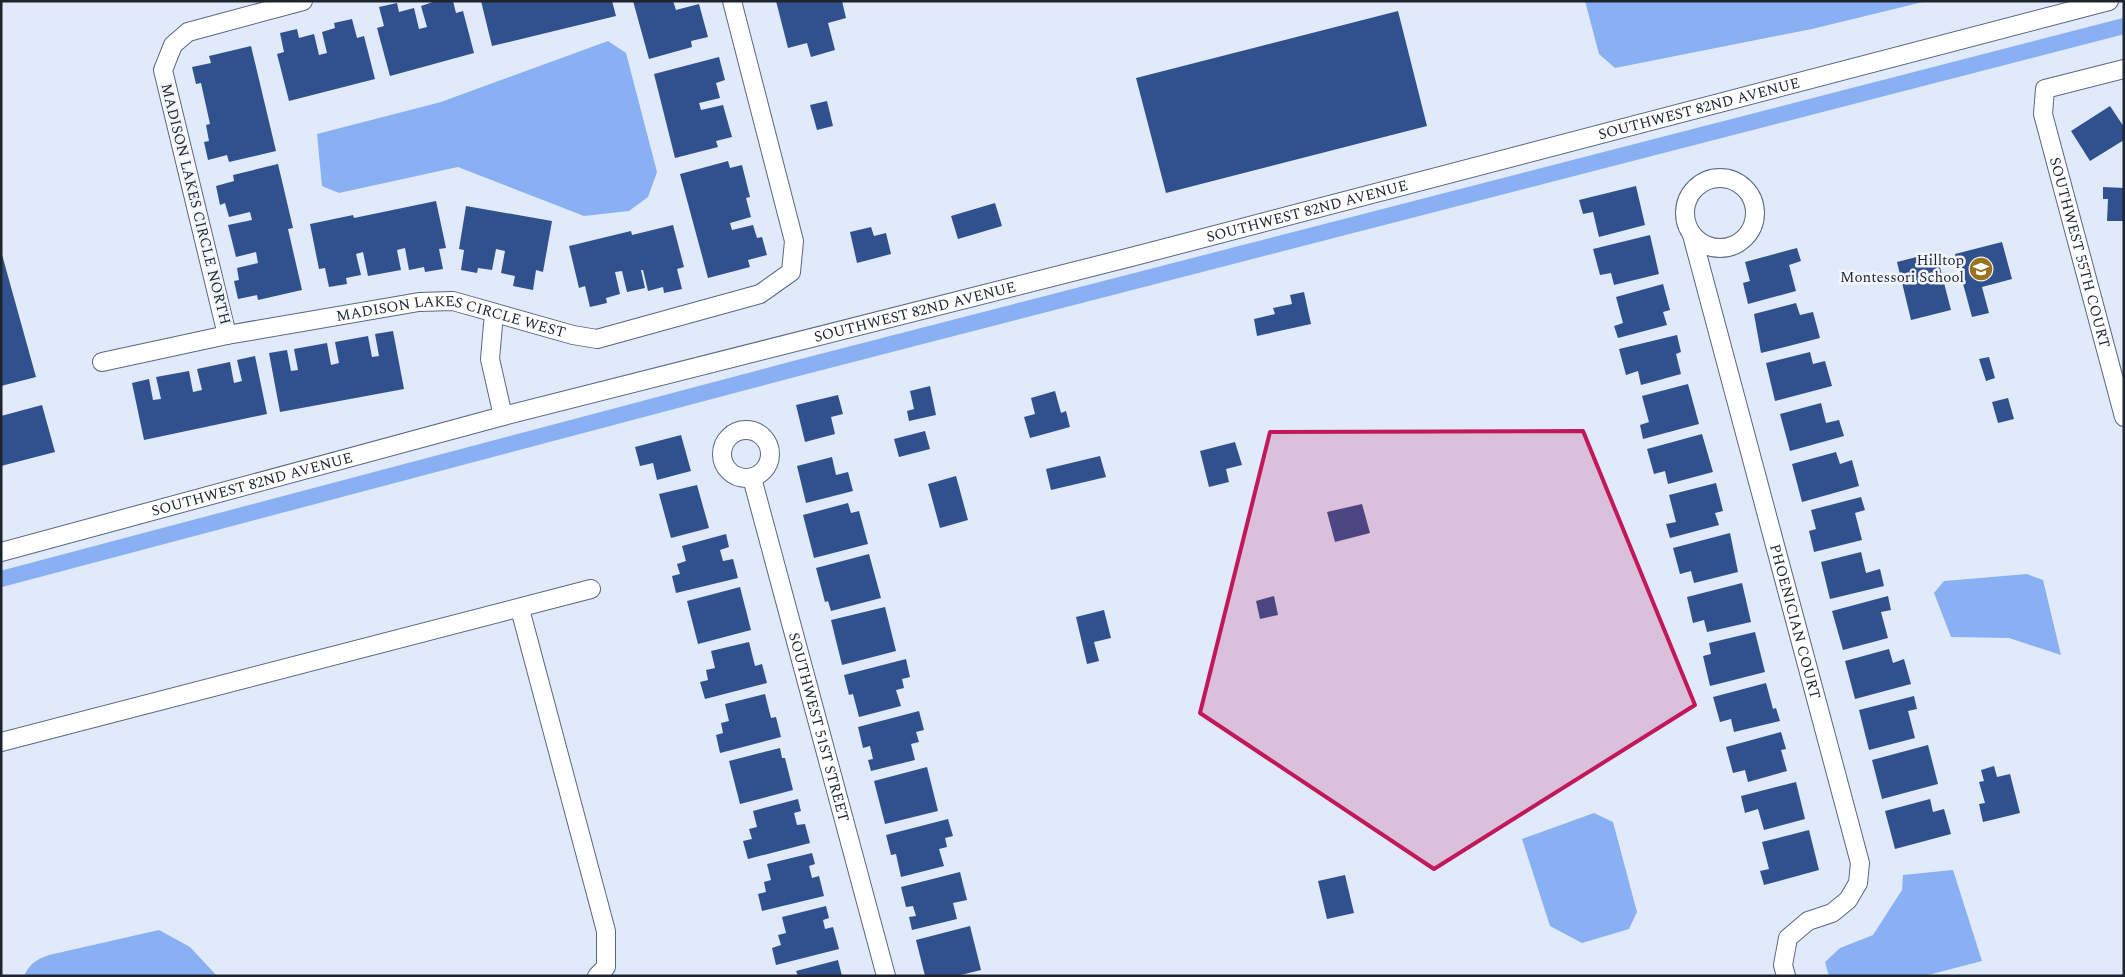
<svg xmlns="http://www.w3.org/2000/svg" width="2125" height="977" viewBox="0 0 2125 977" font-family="Spectral,serif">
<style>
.water{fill:#8ab0f4}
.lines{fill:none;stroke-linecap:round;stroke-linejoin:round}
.canal{stroke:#8ab0f4;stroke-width:16}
.building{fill:#30518d}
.minor-casing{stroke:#596780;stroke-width:20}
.minor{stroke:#fff;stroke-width:18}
.marked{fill:#c2185b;fill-opacity:0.2;stroke:#c2185b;stroke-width:4;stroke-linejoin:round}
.labels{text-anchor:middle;stroke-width:5;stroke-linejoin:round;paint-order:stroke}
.street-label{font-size:15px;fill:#1e242e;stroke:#f3f6fc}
.poi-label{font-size:15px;fill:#1e242e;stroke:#f3f6fc;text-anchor:end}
</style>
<rect width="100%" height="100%" fill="#e0eafb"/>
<!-- water -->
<path class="water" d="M1585,1H1927L1812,29L1615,68L1599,54Z
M608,41L626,53L657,172L648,197L629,211L584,216L458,167L339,193L322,186L317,134L441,102Z
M2027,574L2043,580L2061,655L2009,638L1951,637L1934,593L1944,581Z
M1594,813L1613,822L1637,912L1629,929L1582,943L1550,926L1522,839Z
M1953,870L1982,961L1924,976H1829L1825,962L1840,948L1873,935L1902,890L1903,875Z
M159,930L190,947L217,976H24C30,963 36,960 49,955Z"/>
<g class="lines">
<!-- canal -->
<path class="canal" d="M1,579L794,369L2124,26"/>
</g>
<!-- building -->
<path class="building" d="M436,1H453L456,13L463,11L474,53L390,76L377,28L384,26L379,7L397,3L399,12L414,8L419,29L427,27L421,6Z
M481,1H612L616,16L492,46Z
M633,1H673L676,10L699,4L708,37L691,41L692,47L649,59Z
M776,1H842L846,18L828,23L835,50L811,57L807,43L788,48Z
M1398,11L1427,126L1166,193L1136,78Z
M352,19L357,38L364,36L375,79L289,101L277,54L284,52L280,33L297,29L299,38L314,34L319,55L327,53L322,32L335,28L334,23Z
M251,46L276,151L229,162L227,155L208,160L204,142L209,141L206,125L210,124L201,83L196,84L192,67L211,63L209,56Z
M719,57L725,80L716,83L720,98L699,103L701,110L723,105L732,137L716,141L718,147L675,158L654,74Z
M827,101L833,126L817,130L810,105Z
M2110,106L2124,127V140L2090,161L2071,131Z
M728,161L730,168L742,165L750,197L746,198L751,217L730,223L732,230L753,225L757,238L762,237L767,255L748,260L750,267L708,278L680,174Z
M278,164L293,228L288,229L302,290L258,300L257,295L238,299L234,281L239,280L237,268L258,263L256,252L236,257L228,225L252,220L250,212L229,217L225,203L220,205L216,186L234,181L233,175Z
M1636,186L1645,225L1599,237L1593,212L1583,214L1579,200Z
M2103,187L2124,188V221H2107L2108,199H2103Z
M436,201L446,248L439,249L443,269L425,272L424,267L409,270L405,248L397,250L401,270L368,276L363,252L356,254L361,275L346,278L347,284L329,287L325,268L319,269L310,224L353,215L354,218Z
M995,203L1002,226L958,239L951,216Z
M466,206L552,221L543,272L536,270L533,290L513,286L515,276L501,273L505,251L496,249L492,270L478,268L477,273L461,270L464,250L459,249Z
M673,225L684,267L677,269L682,289L664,293L663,287L648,291L643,270H641L645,288L627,292L622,271L615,272L620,294L606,298L607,303L590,307L585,286L579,288L569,246L631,231L632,235Z
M871,227L874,236L886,233L891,254L857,263L850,232Z
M1650,235L1659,274L1614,285L1611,273L1600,275L1593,249Z
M2002,242L2012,279L1982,287L1989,313L1972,317L1955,254Z
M1797,248L1801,261L1789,265L1796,291L1748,304L1743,283L1750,281L1745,262Z
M1,251L36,377L1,386Z
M1936,252L1951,310L1911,320L1897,262Z
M1663,284L1670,310L1663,312L1667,325L1618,338L1614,326L1623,323L1616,297Z
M1304,292L1311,324L1257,336L1254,319L1275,314L1273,308L1292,304L1290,295Z
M1796,303L1800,315L1813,312L1820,338L1761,353L1754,314Z
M393,331L404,389L280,412L269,353L287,350L291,371L298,370L294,349L327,343L331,365L339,363L335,342L368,336L372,357L379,356L375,334Z
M1677,335L1681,352L1676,354L1681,374L1641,385L1638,371L1626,375L1619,349Z
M1810,352L1813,364L1825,361L1832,386L1775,401L1766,363Z
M255,356L267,414L144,440L132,383L149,379L153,400L161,399L156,377L189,371L193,392L202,390L197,369L230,362L234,383L242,381L237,360Z
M1989,357L1995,378L1986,381L1979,359Z
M1688,384L1699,424L1643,439L1640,425L1649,422L1642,396Z
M930,386L936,415L909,421L907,411L914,409L910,391Z
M1055,391L1061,413L1066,411L1070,427L1030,438L1024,417L1035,414L1031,398Z
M838,395L843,414L831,417L835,434L805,442L796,405Z
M2008,398L2014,419L1998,423L1992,402Z
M1821,403L1826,423L1839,420L1844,436L1790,451L1780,414Z
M42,405L55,452L1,466V416Z
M925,431L930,449L899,457L894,439Z
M1702,434L1713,472L1668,484L1665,471L1654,474L1647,449Z
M681,435L691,471L657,480L653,463L640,466L635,447Z
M1235,442L1242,465L1226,469L1229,482L1209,487L1200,451Z
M1836,452L1840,464L1852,460L1859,486L1802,502L1792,464Z
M1100,456L1106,477L1051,490L1046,469Z
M832,457L836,475L848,472L853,491L806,503L797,466Z
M956,476L968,520L940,528L928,484Z
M1716,483L1723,511L1715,513L1719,525L1670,538L1666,524L1676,522L1669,495Z
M697,485L709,528L671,538L659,494Z
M1861,497L1865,510L1855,513L1862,540L1814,552L1809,531L1816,529L1811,510Z
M848,503L851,513L859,511L868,544L814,558L803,515Z
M1362,504L1370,533L1335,542L1327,512Z
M1730,533L1738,572L1694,583L1691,571L1680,574L1673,548Z
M726,534L729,547L720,550L723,561L733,559L738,578L676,593L672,576L680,574L677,564L686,561L682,546Z
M1861,552L1866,573L1880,569L1884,586L1830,599L1821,562Z
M869,554L881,598L831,611L828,601L825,602L816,568Z
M1742,583L1751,622L1707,632L1704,620L1693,623L1687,597Z
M740,587L751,630L698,644L687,601Z
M1274,596L1278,615L1260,619L1256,601Z
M1888,596L1891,610L1881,612L1888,638L1843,650L1832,611Z
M885,607L896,651L842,665L831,620Z
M1104,610L1111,638L1094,642L1099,661L1087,664L1076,617Z
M1755,632L1765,672L1710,686L1703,656L1711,654L1709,643Z
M749,642L755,666L762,664L767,683L705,699L700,682L708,680L706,670L715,668L711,651Z
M1889,649L1893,663L1904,659L1911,684L1855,699L1845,661Z
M906,659L910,677L902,679L904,688L896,690L901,706L859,717L853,694L849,695L844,675Z
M1766,683L1773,709L1776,708L1780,721L1734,732L1731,719L1720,722L1713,697Z
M765,694L771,718L776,717L781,737L720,753L716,735L723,733L721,723L729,721L725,704Z
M1914,696L1917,709L1908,711L1915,738L1869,750L1859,710Z
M919,711L924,730L916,732L919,742L911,744L915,760L871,771L868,760L873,759L870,746L863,748L858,727Z
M1781,732L1786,749L1781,750L1787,771L1748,782L1745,770L1733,773L1726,747Z
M1928,745L1938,784L1882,799L1872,760Z
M780,748L782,758H785L793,790L740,804L729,761Z
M1994,766L1997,777L2010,774L2020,813L1983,822L1979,804L1985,803L1979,782L1984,781L1981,770Z
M927,767L938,811L885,824L874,781Z
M1796,782L1805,819L1764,830L1758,809L1745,813L1741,796Z
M798,799L801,811L794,813L797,825L805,824L810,843L748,859L743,841L752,839L749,829L757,827L753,811Z
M1930,799L1933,812L1944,809L1951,834L1895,849L1885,811Z
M948,819L953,836L945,838L947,847L939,849L944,866L901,877L896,854L891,855L886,835Z
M1809,830L1819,870L1764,885L1760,871L1769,869L1762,842Z
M812,853L815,864L809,866L812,878L819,876L824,896L762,911L758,894L766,892L764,882L771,880L767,864Z
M960,872L967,900L953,903L957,919L912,930L909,917L916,916L913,906L906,907L901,887Z
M1345,875L1354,913L1327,919L1318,881Z
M826,906L829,918L823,920L825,929L833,927L839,949L776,965L772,948L781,945L778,935L786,933L782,917Z
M970,926L981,970L957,976H925L916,940Z
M838,960L842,976H798L796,971Z"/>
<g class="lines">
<!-- minor casing -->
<g class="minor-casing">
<g id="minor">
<path id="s1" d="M2124,69L2045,89L2043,114L2124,417"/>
<circle cx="1720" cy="213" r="35"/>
<path id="s2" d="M1692,235L1860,863L1858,883L1848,900L1832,913L1808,921L1788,938L1783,965L1786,976"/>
<path d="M494,313L490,359L503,416"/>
<path d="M227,335L163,70L173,45L188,32L303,1"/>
<path id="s3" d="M102,362L227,335L419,302L453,301L573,335L597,339L760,294L791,272L794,241L732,1"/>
<circle cx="746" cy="454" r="24"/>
<path id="s4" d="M752,478L886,976"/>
<path id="s5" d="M1,552L503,416L1135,256L2109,1"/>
<path d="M520,609L606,931V967L597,976"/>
<path d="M1,742L591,589"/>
</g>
</g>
<!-- minor -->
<use href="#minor" class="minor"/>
</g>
<!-- marked area -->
<path class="marked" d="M1583,431L1695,705L1434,869L1200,713L1270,432Z"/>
<!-- icons -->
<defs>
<g id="school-disc" transform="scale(1.25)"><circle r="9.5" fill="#9a731f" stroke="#f3f6fc"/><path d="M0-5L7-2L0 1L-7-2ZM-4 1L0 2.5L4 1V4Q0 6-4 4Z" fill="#fff"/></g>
</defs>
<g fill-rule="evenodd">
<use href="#school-disc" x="1981" y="269"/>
</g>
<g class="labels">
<!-- street labels -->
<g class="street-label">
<text dy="5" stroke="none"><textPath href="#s5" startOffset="1755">SOUTHWEST 82ND AVENUE</textPath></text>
<text transform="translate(196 204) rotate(76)" y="5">MADISON LAKES CIRCLE NORTH</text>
<text dy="5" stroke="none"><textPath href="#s5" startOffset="1350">SOUTHWEST 82ND AVENUE</textPath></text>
<text dy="5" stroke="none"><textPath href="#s1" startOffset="250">SOUTHWEST 55TH COURT</textPath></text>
<text dy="5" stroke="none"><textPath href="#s5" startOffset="945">SOUTHWEST 82ND AVENUE</textPath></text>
<text dy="5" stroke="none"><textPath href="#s3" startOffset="356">MADISON LAKES CIRCLE WEST</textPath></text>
<text dy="5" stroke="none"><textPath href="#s5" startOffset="260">SOUTHWEST 82ND AVENUE</textPath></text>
<text dy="5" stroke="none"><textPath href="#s2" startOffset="400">PHOENICIAN COURT</textPath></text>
<text dy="5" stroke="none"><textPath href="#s4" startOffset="258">SOUTHWEST 51ST STREET</textPath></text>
</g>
<!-- poi labels -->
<g class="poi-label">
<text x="1964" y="265">Hilltop<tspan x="1964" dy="17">Montessori School</tspan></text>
</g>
</g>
<!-- border -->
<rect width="2125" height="977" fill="none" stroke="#1e242e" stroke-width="5"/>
</svg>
